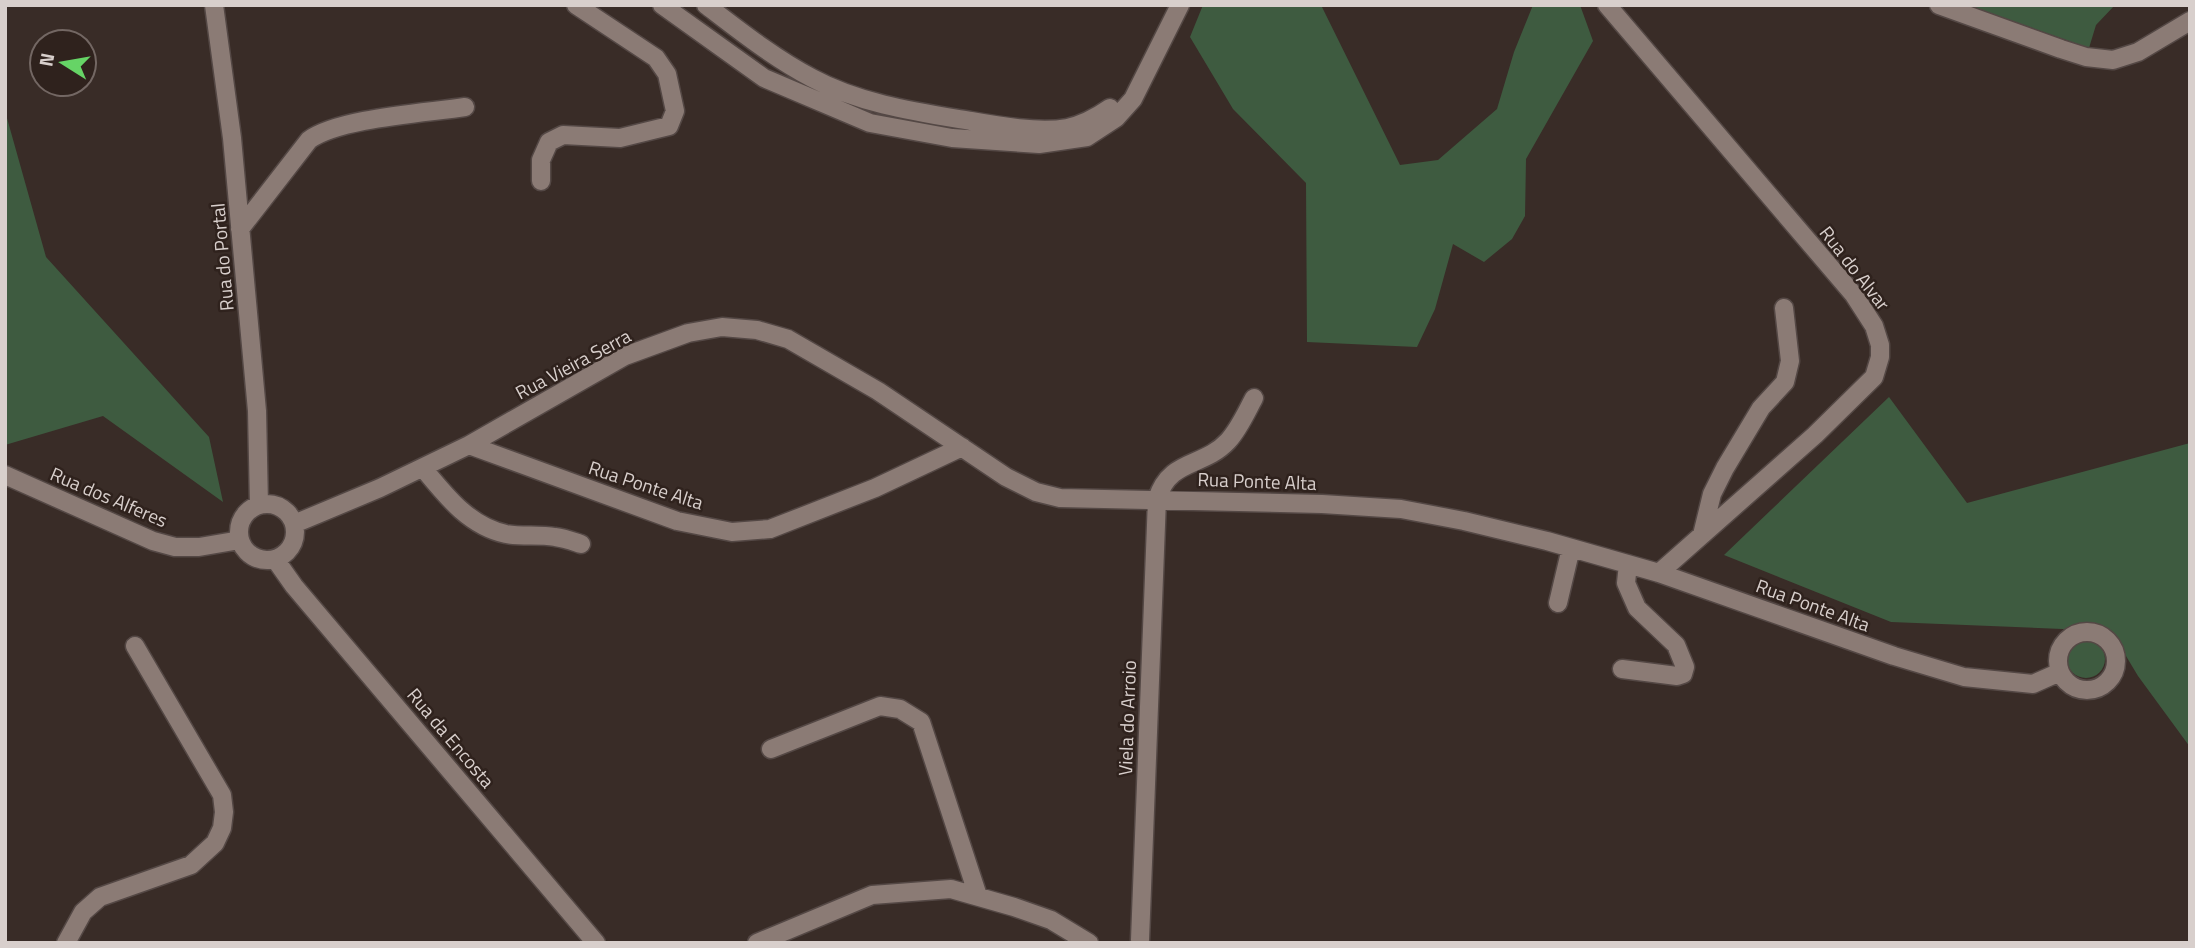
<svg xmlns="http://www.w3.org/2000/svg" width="2195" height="948" viewBox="0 0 2195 948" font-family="'Titillium Web',sans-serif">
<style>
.green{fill:#3e5b40}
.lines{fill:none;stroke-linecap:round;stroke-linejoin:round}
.minor-casing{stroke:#544845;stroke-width:21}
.minor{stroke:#8b7b75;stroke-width:18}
.labels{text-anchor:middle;stroke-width:5;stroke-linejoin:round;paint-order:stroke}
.street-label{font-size:19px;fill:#d8cfcc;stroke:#2f221d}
</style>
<rect width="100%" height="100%" fill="#392c27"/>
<!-- green -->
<path class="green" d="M1203,5H1321L1400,165L1438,160L1497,109L1514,52L1533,5H1580L1593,41L1526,159L1525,216L1512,239L1484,262L1453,244L1435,309L1417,347L1307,342L1306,183L1233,109L1190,37Z
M1967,5H2115L2096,25L2089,48Z
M5,111L46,257L209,437L223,502L103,416L5,445Z
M1889,397L1967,503L2190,443V747L2138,676L2111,631L1891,622L1724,555Z
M2067 659a19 19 0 1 1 38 0a19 19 0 1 1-38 0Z"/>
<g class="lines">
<!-- minor casing -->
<g class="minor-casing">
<path id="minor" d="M214,5L232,138L257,411L259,505
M662,5L764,78L870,123L952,138L1039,144L1087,137L1116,118L1133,99L1180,5
M706,5C740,31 774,58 812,78C860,104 917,112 971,121C999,126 1039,133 1067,128C1083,125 1097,117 1110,108
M1607,5L1854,295L1874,326L1880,345V357L1874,377L1815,435L1659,573
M1939,5L2061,49L2086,57L2113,60L2138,52L2190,21
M541,181V160L549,142L563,135L620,138L669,126L675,111L667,74L656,58L576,5
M240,229L309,140C339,118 426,113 465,107
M469,445L677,521L732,532L770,529L875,488L962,447
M423,468C446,496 469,526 506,534C522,537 539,534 555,537C564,538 572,541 581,544
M5,475L153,541L175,547H199L240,540
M239 532a28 28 0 1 1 56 0a28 28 0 1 1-56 0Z
M294,524L380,488L469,445L625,356L688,333L722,327L757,330L788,339L878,391L1006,477L1036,492L1060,498L1322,504L1401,509L1464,521L1547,541L1659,573L1894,656L1964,677L2033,684L2060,672
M1702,535L1712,494L1725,468L1761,408L1785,382L1790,361L1784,308
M275,559L294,586L596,943
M1558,603L1571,548
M2058 661a29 29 0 1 1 58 0a29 29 0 1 1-58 0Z
M1622,669L1677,676L1683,674L1685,667L1676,645L1637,608L1626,583L1628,564
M771,749L880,706L900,709L921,722L978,896
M1140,940L1157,499C1170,458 1203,468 1228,441C1239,429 1246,413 1254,398
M66,943L83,912L100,897L191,865L215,843L222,828L224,812L222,795L135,646
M757,943L872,895L951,889L1014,907L1051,920L1089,943"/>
</g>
<!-- minor -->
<use href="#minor" class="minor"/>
</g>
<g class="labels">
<!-- street labels -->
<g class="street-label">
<text transform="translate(222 257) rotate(-95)" y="7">Rua do Portal</text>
<text transform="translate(1855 268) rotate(52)" y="7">Rua do Alvar</text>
<text transform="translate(573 364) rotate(-28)" y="7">Rua Vieira Serra</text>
<text transform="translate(1257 481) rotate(2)" y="7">Rua Ponte Alta</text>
<text transform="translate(646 485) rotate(18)" y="7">Rua Ponte Alta</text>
<text transform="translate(109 497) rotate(23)" y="7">Rua dos Alferes</text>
<text transform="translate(1813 605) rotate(20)" y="7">Rua Ponte Alta</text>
<text transform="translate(1127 718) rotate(-88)" y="7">Viela do Arroio</text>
<text transform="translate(451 738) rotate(50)" y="7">Rua da Encosta</text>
</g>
</g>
<!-- border -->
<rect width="2195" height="948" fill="none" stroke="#d8cfcc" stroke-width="14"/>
<!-- north arrow -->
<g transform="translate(63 63) rotate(281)"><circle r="33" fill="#2f221d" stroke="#736763" stroke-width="2"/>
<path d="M0-5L12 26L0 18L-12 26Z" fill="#66d466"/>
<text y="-10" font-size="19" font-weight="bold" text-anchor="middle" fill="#d8cfcc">N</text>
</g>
</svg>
